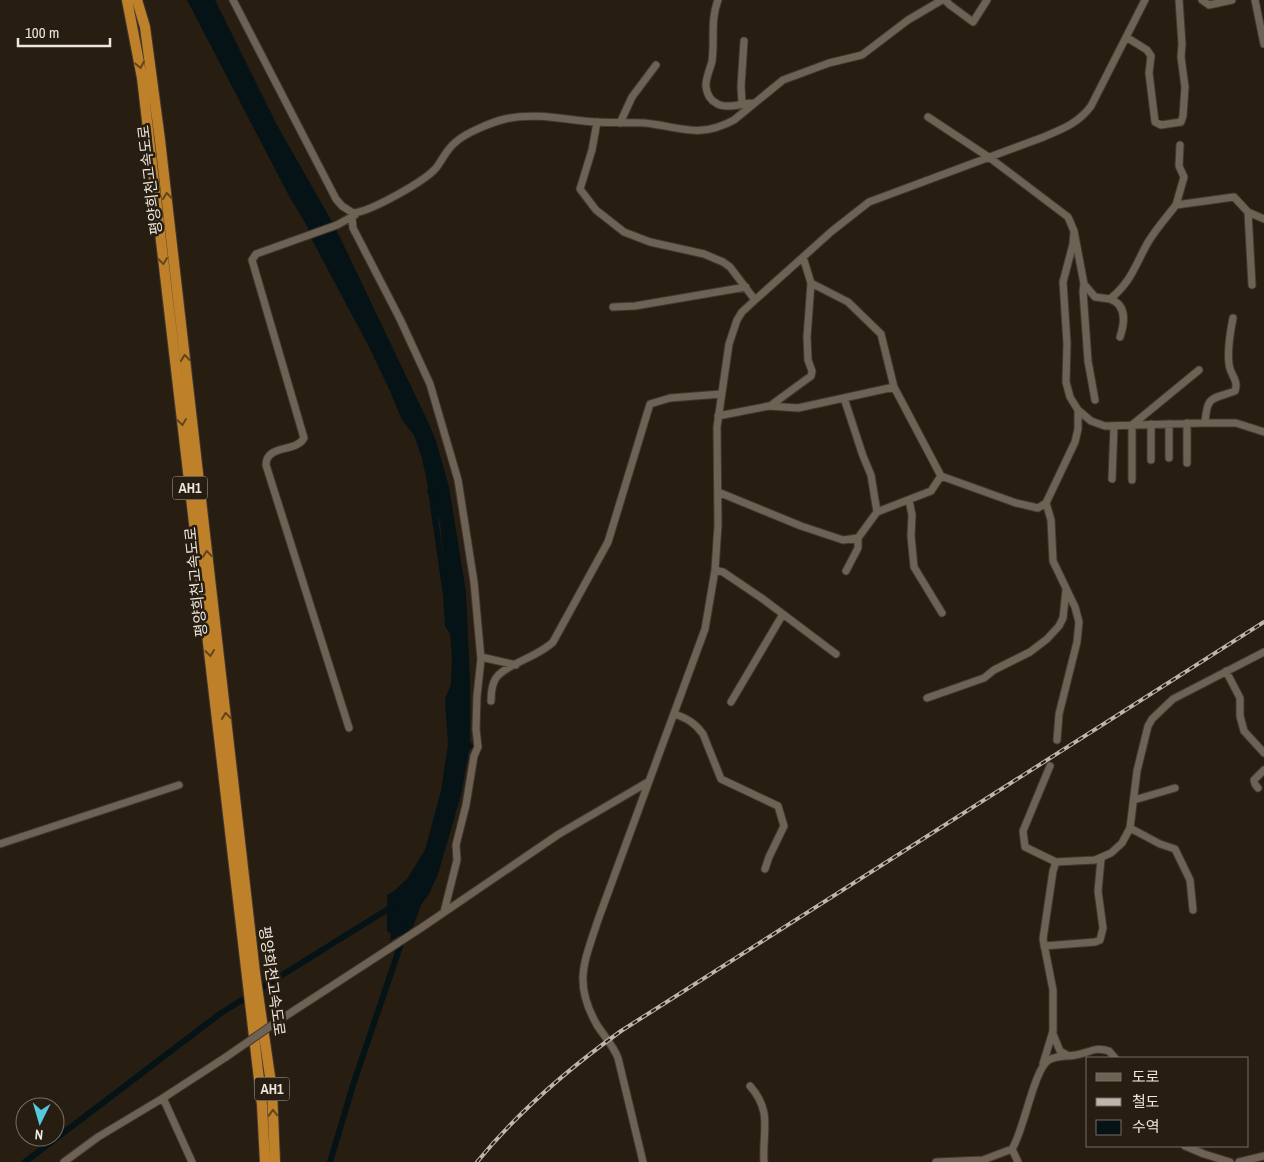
<svg xmlns="http://www.w3.org/2000/svg" width="1264" height="1162" viewBox="0 0 1264 1162" font-family="'Archivo Narrow','Noto Sans KR',sans-serif">
<style>
.water{fill:#061316}
.lines{fill:none;stroke-linecap:round;stroke-linejoin:round}
.canal{stroke:#061316;stroke-width:6}
.minor-casing{stroke:#413832;stroke-width:9}
.highway-casing{stroke:#413832;stroke-width:12}
.minor{stroke:#6e6254;stroke-width:7}
.highway{stroke:#be812a;stroke-width:10}
.rail-casing{stroke:#beb6ad;stroke-width:4}
.rail{stroke:#271d11;stroke-width:2;stroke-dasharray:5.5;stroke-linecap:butt}
.minor-bridge-casing{stroke:#413832;stroke-width:9;stroke-linecap:butt}
.minor-bridge{stroke:#6e6254;stroke-width:7}
.oneway{stroke:#63451b}
.labels{text-anchor:middle;stroke-width:5;stroke-linejoin:round;paint-order:stroke}
.shield{fill:#271d11;stroke:#b2aaa0;stroke-width:1}
.shield-label{font-size:14px;font-weight:bold;fill:#ede6de}
.street-label{font-size:15px;fill:#ede6de;stroke:#271d11}
</style>
<rect width="100%" height="100%" fill="#271d11"/>
<!-- water -->
<path class="water" d="M187,0H215L277,125L335,227L429,424L436,441L449,487L466,592L470,679V742L473,745L472,748L469,750L461,795L438,874L429,894L421,905L413,927L390,941L391,934L387,931V895L394,891L407,879L425,850L441,791L448,744L445,699L451,684L452,657L450,634L445,626L443,594L445,572L440,523L433,499L427,492L428,487L422,458L414,435L402,420L390,391L368,345L311,238L307,226L289,196Z"/>
<g class="lines">
<!-- canal -->
<path class="canal" d="M431,491L446,595
M25,1162L221,1013L393,906
M330,1162L354,1082L407,926"/>
<!-- minor casing -->
<g class="minor-casing">
<path id="minor" d="M233,0L336,199L342,206L353,213C370,212 425,181 436,168C443,159 447,148 457,141C466,133 492,122 505,119C534,112 567,120 596,122C612,123 629,122 645,123C681,127 699,139 734,120L783,80L829,63L862,55L908,20L942,0
M718,0C710,21 715,40 712,61C710,70 705,79 706,87C707,94 710,100 716,103C725,110 743,103 754,103
M945,0L950,5L973,22L987,0
M1202,0L1209,5L1232,0
M1255,0L1264,44
M1126,37L1147,50L1151,56L1149,73L1155,122L1161,125L1181,122L1183,116L1185,87L1181,57L1182,44L1179,0
M742,103L741,86L744,41
M928,117L990,158L1068,217L1074,231L1084,284L1095,297L1110,299C1131,282 1135,266 1147,244C1155,230 1166,218 1176,205L1234,197L1248,212L1252,285
M597,122L592,150L580,189L596,210L624,232L650,242L704,254L723,262L730,267L755,300
M620,123L632,97L656,65
M1176,205L1184,177L1179,166L1180,145
M1248,212L1264,219
M352,217L353,228L400,319L430,384L458,480L474,582L481,659L477,696L476,729L478,747L474,756L466,805L456,845L457,860L444,912
M803,257L811,283L848,302L881,334L894,387L941,476L1016,503L1038,508L1046,503L1075,442L1078,429V410L1070,397L1066,382L1067,343L1063,282L1073,244L1074,231
M1084,284L1083,291L1088,361L1095,400
M1110,299C1127,305 1125,322 1120,337
M613,307L635,306L746,287
M844,398L863,456L871,475L877,512
M770,406L811,376L812,371L808,360L807,337L811,283
M1078,410L1091,421L1105,426L1202,423H1236L1264,432
M718,416L769,406L798,408L894,387
M1205,423C1207,395 1211,400 1235,391C1239,380 1230,375 1229,364C1227,349 1230,333 1233,318
M1151,424V460
M1169,458V424
M1187,463V423
M1112,479L1114,426
M1132,480V425L1199,370
M718,492L801,526L843,540L858,538
M909,500L912,515L911,536L914,567L942,613
M1046,503L1051,520L1053,561L1075,607L1079,622L1077,642L1059,714L1057,740
M715,570L723,572L763,599L836,654
M846,571L858,548V538L877,512L931,491L941,476
M481,657L516,665
M1226,671L1240,698V716L1244,731L1264,753
M927,698L984,678L994,670L1030,652L1047,639L1059,626L1063,618L1066,590
M491,701C491,693 492,684 496,678C506,664 538,657 553,642L608,542L650,404L670,398L721,394
M731,702L783,614
M674,714C687,718 695,723 703,734L721,779L778,806L784,826L769,857L765,869
M349,728L266,465C266,444 296,453 304,438L252,260L256,254L337,225L355,215
M1050,766L1023,831L1025,847L1056,862L1095,860L1111,853L1122,843L1130,828L1137,771L1148,726L1152,719L1173,699L1264,652
M1258,788L1255,784L1254,780L1264,770
M1134,800L1175,788
M1130,828L1160,844L1175,849L1190,880L1193,910
M0,844L179,785
M1044,946L1095,942L1100,940L1103,928L1098,891L1101,859
M278,1021L421,928L559,834L648,782
M1053,1034L1060,1051L1067,1055
M1043,1064L1053,1031V990L1043,939L1053,871L1056,862
M750,1086C773,1112 762,1131 764,1162
M163,1098L192,1162
M1185,1146L1204,1154L1230,1162
M1012,1149L1018,1162
M64,1162L98,1137L163,1098L226,1057
M643,1162L618,1058C613,1045 604,1036 597,1025C573,983 584,963 598,920L705,629L715,570L718,525L717,427L729,344L737,320L742,312L755,300L832,231L869,202L1041,138C1060,130 1078,124 1091,106L1145,0
M936,1162L983,1160L1012,1149C1024,1131 1034,1068 1049,1060C1058,1055 1066,1057 1076,1055C1089,1053 1094,1046 1109,1051L1115,1058
M1239,1162L1264,1156"/>
</g>
<!-- highway casing -->
<g class="highway-casing">
<path id="highway" d="M127,0L142,78L262,1105L265,1162
M137,0L145,27L160,140L255,973L272,1090L275,1162"/>
</g>
<!-- minor -->
<use href="#minor" class="minor"/>
<!-- highway -->
<use href="#highway" class="highway"/>
<!-- rail casing -->
<g class="rail-casing">
<path id="rail" d="M477,1162C518,1112 568,1069 621,1031L1264,622"/>
</g>
<!-- rail -->
<use href="#rail" class="rail"/>
<!-- minor-bridge casing -->
<g class="minor-bridge-casing">
<path id="minor-bridge" d="M226,1057L278,1021"/>
</g>
<!-- minor-bridge -->
<use href="#minor-bridge" class="minor-bridge"/>
</g>
<!-- one-way arrows -->
<defs><path id="oneway-chevron" d="M-2-3.5L2.5 0L-2 3.5" fill="none" stroke-width="1.6" stroke-linecap="round" stroke-linejoin="round" transform="scale(1.25)"/></defs>
<g class="oneway">
<use href="#oneway-chevron" transform="translate(140 65) rotate(79)"/>
<use href="#oneway-chevron" transform="translate(167 196) rotate(-97)"/>
<use href="#oneway-chevron" transform="translate(163 261) rotate(83)"/>
<use href="#oneway-chevron" transform="translate(185 358) rotate(-96)"/>
<use href="#oneway-chevron" transform="translate(182 422) rotate(83)"/>
<use href="#oneway-chevron" transform="translate(207 554) rotate(-96)"/>
<use href="#oneway-chevron" transform="translate(210 653) rotate(83)"/>
<use href="#oneway-chevron" transform="translate(226 716) rotate(-96)"/>
<use href="#oneway-chevron" transform="translate(273 1113) rotate(-92)"/>
</g>
<g class="labels">
<!-- shield labels -->
<g class="shield">
<rect x="172.5" y="476.5" width="35" height="23" rx="4"/>
<rect x="254.5" y="1077.5" width="35" height="23" rx="4"/>
</g>
<g class="shield-label">
<text x="190" y="493">AH1</text>
<text x="272" y="1094">AH1</text>
</g>
<!-- street labels -->
<g class="street-label">
<text transform="translate(150 180) rotate(-97)" y="5">평양희천고속도로</text>
<text transform="translate(196 582) rotate(-96)" y="5">평양희천고속도로</text>
<text transform="translate(272 981) rotate(82)" y="5">평양희천고속도로</text>
</g>
</g>
<!-- legend -->
<rect x="1086" y="1057" width="162" height="90" fill="#271d11" stroke="#766d63"/>
<rect x="1096" y="1073" width="25" height="8" fill="#6e6254" stroke="#766d63"/>
<text x="1132" y="1082" font-size="15" fill="#ede6de">도로</text>
<rect x="1096" y="1098" width="25" height="8" fill="#beb6ad" stroke="#766d63"/>
<text x="1132" y="1107" font-size="15" fill="#ede6de">철도</text>
<rect x="1096" y="1120" width="25" height="15" fill="#061316" stroke="#766d63"/>
<text x="1132" y="1132" font-size="15" fill="#ede6de">수역</text>
<!-- north arrow -->
<g transform="translate(40 1122) rotate(185)"><circle r="24" fill="#271d11" stroke="#766d63"/>
<path d="M0-4L9 19L0 12L-9 19Z" fill="#55cadf"/>
<text y="-8" font-size="14" font-weight="bold" text-anchor="middle" fill="#ede6de">N</text>
</g>
<!-- scale -->
<path d="M18 38v8h92v-8" fill="none" stroke="#ede6de" stroke-width="2.5"/>
<text x="25" y="38" font-size="15" fill="#ede6de" stroke="#271d11" stroke-width="4" paint-order="stroke">100 m</text>
</svg>
